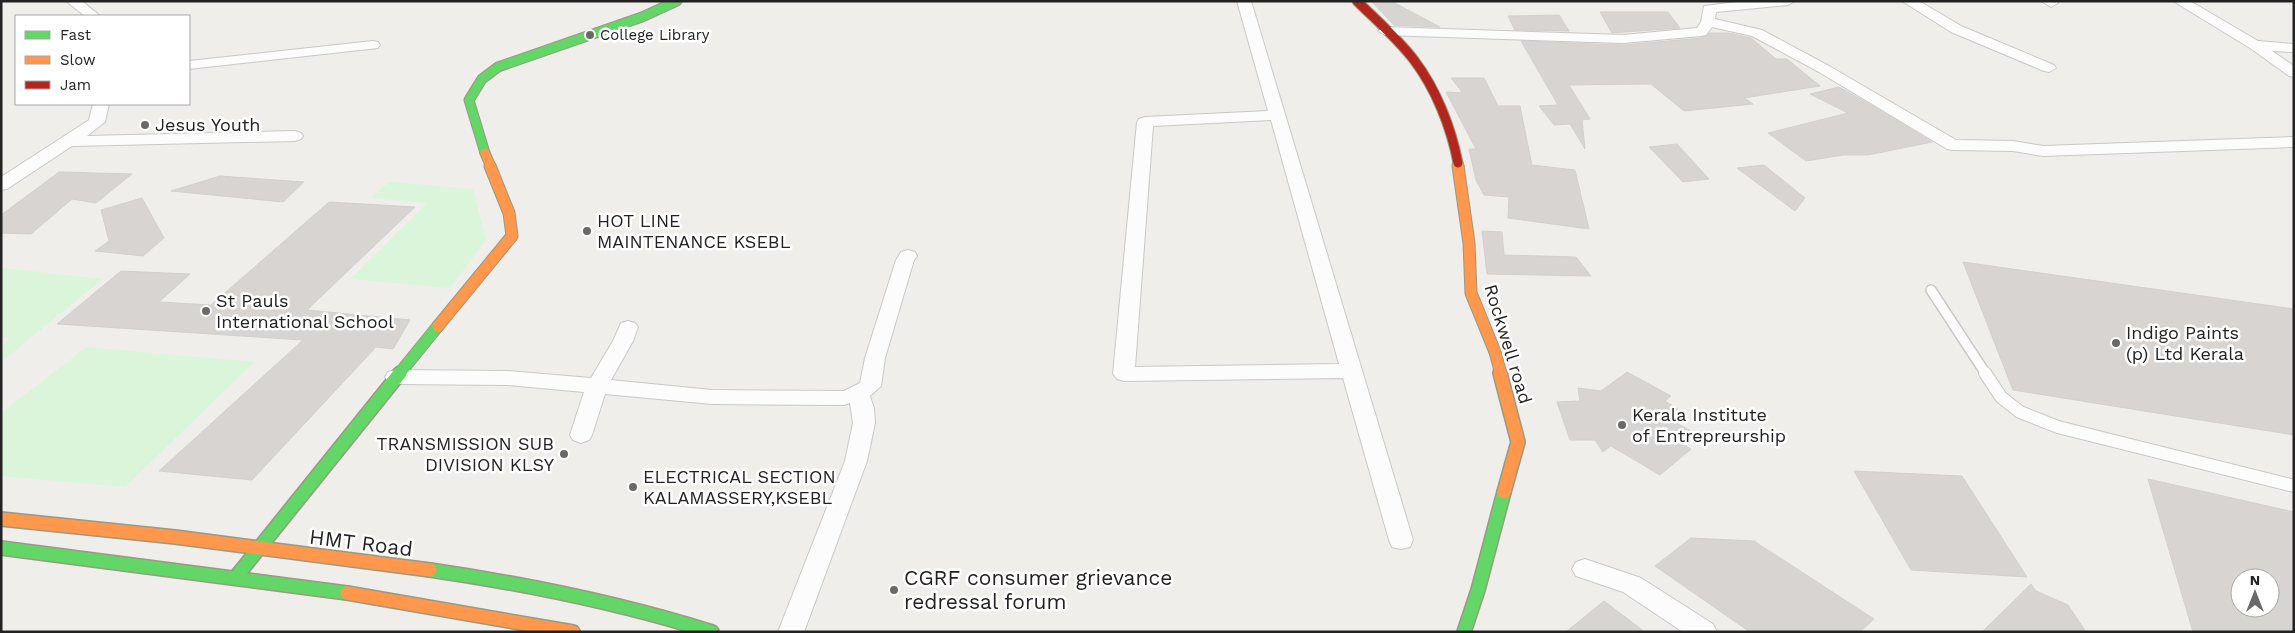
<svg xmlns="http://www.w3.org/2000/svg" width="2295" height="633" viewBox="0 0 2295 633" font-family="'Work Sans',sans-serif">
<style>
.park{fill:#daf5da}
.building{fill:#d7d4d2;stroke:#d3d0cc;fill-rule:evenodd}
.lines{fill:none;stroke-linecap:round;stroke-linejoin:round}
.lane-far1-casing{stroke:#c9c8c7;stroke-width:12}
.lane-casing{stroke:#c9c8c7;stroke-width:14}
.street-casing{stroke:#c9c8c7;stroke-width:2}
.fast-far2-casing{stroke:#999a82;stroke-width:11}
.fast-far1-casing{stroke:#999a82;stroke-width:13}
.fast-casing{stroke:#999a82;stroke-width:16}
.slow-far2-casing{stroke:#999a82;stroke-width:11}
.slow-far1-casing{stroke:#999a82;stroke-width:13}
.slow-casing{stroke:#999a82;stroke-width:16}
.jam-casing{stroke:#999a82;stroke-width:11}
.lane-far1{stroke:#fdfcfc;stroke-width:9}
.lane{stroke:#fdfcfc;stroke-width:12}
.street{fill:#fdfcfc;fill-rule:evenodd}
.fast-far2{stroke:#63d668;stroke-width:9}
.fast-far1{stroke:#63d668;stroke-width:11}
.fast{stroke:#63d668;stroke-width:13}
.slow-far2{stroke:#ff974d;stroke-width:9}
.slow-far1{stroke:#ff974d;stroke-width:11}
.slow{stroke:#ff974d;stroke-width:13}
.jam{stroke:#b3261e;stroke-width:9}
.poi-dot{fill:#6a6968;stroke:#fff;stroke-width:2}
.labels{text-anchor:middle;stroke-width:5;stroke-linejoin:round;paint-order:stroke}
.far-poi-label{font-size:15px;fill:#222;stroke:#fff;text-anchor:start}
.poi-label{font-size:18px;fill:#222;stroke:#fff;text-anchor:start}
.street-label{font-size:18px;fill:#222;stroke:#fff}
.near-street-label{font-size:21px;fill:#222;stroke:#fff}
.near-poi-label{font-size:21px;fill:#222;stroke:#fff;text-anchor:start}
</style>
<rect width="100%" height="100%" fill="#f0eeeb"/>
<!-- park -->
<path class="park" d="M389,182L473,189L486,240L450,288L350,279L427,203L371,198Z
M1,268H3L103,279L1,362V346L10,338H1Z
M86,347L254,362L125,487L1,476V413Z"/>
<!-- building -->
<path class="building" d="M1371,1H1391L1440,27L1394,25Z
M1600,12H1668L1680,28L1612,33Z
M1559,15L1569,31L1515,30L1508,16Z
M1710,33H1729L1751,38L1776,59H1787L1820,86L1744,98L1753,104L1684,111L1651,84L1569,85L1590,119L1582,120L1585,149L1570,124L1554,125L1539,106L1558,105L1521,41L1623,45L1701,38Z
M1451,78H1484L1498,106H1520L1532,165L1575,170L1589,229L1508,218L1509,197L1484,195L1476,180L1469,149H1476L1446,92L1463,93Z
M1839,87L1871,105L1932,142L1868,155H1843L1806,161L1768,133L1848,113L1810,94Z
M1677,144L1709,179L1683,182L1649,147Z
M1764,165L1805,198L1795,211L1737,168Z
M59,172L132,174L96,203L72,199L31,234L1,233V215Z
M220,176L304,182L283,202L171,191Z
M142,198L164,238L143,256L95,251L109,241L101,210Z
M329,202L415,207L307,310L410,320L393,349L376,347L252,480L159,471L303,340L57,324L121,271L190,274L159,302L211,305Z
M1482,231L1502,232L1504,255L1576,257L1591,276L1487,274Z
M1963,262L2294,309V435L2013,390Z
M1627,372L1671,396L1665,401L1678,409L1667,418L1691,431L1678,442L1691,449L1660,475L1611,446L1603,452L1595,440H1570L1557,402L1580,401L1578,388L1601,391Z
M1854,471L1962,476L2027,577L1911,570Z
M2148,479L2294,512V632H2193ZM2240,578H2270V608H2240Z
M1691,538L1754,541L1874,619L1860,632H1750L1655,566Z
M2031,584L2036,591L2068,605L2086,632H1982Z
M1604,601L1645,632H1566Z"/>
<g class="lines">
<!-- lane-far1 casing -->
<g class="lane-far1-casing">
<path id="lane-far1" d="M1931,290L1986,374"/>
</g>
<!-- lane casing -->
<g class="lane-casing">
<path id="lane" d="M1985,373L2001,397L2020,412L2058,427L2294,486"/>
</g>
<!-- street casing -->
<g class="street-casing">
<path id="street" d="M66,1H82L100,16H85Z
M1237,1H1251L1413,540L1410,547L1401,549L1392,547L1389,540L1343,378L1124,381L1117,379L1113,374L1137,122L1139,119L1145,117L1268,111ZM1271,120L1339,364L1135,367L1153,126Z
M1745,1H1795L1788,5L1716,12L1715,19L1762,30L1829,66L1956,140L2013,141L2043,146L2294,137V147L2043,156L2013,151L1953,150L1947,149L1819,72L1752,36L1712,27L1706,35L1701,36L1623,43L1385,35L1378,31L1385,27L1623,35L1697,28L1701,22L1704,6Z
M1902,1H1919L1961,26L2054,65L2056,68L2049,72L2044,71L1951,32Z
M2041,1H2057L2058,3L2051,7Z
M2173,1H2190L2258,41L2294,44V52L2272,51L2294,66V77L2289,76L2250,48Z
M373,41L378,42L380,45L378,48L189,69V61Z
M93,104H109L105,122L87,136L295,131L301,133L303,136L301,139L295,141L72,146L7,189L1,190V177L89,120Z
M908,250L915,252L917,256L914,260L885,358L881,386L870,396L874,408L875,423L867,461L804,632H778L845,461L853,423L850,403L844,405L712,404L605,394L592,435L589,440L581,443L573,440L570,435L584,392L508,385L396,384L388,382L385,377L388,372L396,370L508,371L591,378L613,341L621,323L628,321L635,323L638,327L633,341L611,380L712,390L844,391L860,383L865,358L896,260L901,252Z
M1585,559L1641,578L1713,624L1717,632H1683L1623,592L1576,576L1572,569L1576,562Z"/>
</g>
<!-- fast-far2 casing -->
<g class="fast-far2-casing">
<path id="fast-far2" d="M485,153L469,100L482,79L498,67L642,17L677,1"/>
</g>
<!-- fast-far1 casing -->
<g class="fast-far1-casing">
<path id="fast-far1" d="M399,374L438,326"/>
</g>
<!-- fast casing -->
<g class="fast-casing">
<path id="fast" d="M1,548L347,593
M430,570C526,584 620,603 712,632
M235,578L400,373
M1464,632L1478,590L1504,492"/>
</g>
<!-- slow-far2 casing -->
<g class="slow-far2-casing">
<path id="slow-far2" d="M485,153L491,167
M1458,163L1459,167"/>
</g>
<!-- slow-far1 casing -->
<g class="slow-far1-casing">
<path id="slow-far1" d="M1458,166L1469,243L1471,293L1495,352L1501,374
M438,326L512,236L509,213L490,166"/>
</g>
<!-- slow casing -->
<g class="slow-casing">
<path id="slow" d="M1500,373L1518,442L1504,492
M1,519L175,537L430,570
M347,593L573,632"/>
</g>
<!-- jam casing -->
<g class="jam-casing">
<path id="jam" d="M1357,1C1376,20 1397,38 1414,60C1436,89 1451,127 1458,163"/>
</g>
<!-- lane-far1 -->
<use href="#lane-far1" class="lane-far1"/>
<!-- lane -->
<use href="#lane" class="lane"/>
<!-- street -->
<use href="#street" class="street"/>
<!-- fast-far2 -->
<use href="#fast-far2" class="fast-far2"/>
<!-- fast-far1 -->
<use href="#fast-far1" class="fast-far1"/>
<!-- fast -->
<use href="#fast" class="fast"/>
<!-- slow-far2 -->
<use href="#slow-far2" class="slow-far2"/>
<!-- slow-far1 -->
<use href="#slow-far1" class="slow-far1"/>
<!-- slow -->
<use href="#slow" class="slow"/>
<!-- jam -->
<use href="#jam" class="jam"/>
</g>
<!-- markers -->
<g class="poi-dot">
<circle cx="590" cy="35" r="5"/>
<circle cx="145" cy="125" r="5"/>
<circle cx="587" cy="231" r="5"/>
<circle cx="206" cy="311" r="5"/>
<circle cx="2116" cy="343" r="5"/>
<circle cx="1622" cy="425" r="5"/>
<circle cx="564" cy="454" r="5"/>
<circle cx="633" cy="487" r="5"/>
<circle cx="894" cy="590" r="5"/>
</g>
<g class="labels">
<!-- far-poi labels -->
<g class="far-poi-label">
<text x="600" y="40">College Library</text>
</g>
<!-- poi labels -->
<g class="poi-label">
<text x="155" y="131">Jesus Youth</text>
<text x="597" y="227">HOT LINE<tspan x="597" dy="21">MAINTENANCE KSEBL</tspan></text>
<text x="216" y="307">St Pauls<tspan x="216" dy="21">International School</tspan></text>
<text x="2126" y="339">Indigo Paints<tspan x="2126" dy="21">(p) Ltd Kerala</tspan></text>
<text x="1632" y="421">Kerala Institute<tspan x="1632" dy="21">of Entrepreurship</tspan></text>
<text x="554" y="450" text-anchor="end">TRANSMISSION SUB<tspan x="554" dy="21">DIVISION KLSY</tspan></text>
<text x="643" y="483">ELECTRICAL SECTION<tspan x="643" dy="21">KALAMASSERY,KSEBL</tspan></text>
</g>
<!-- street labels -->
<g class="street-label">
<text transform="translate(1508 344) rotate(73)" y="6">Rockwell road</text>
</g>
<!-- near-street labels -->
<g class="near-street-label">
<text transform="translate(361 543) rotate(7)" y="7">HMT Road</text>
</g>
<!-- near-poi labels -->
<g class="near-poi-label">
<text x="904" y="585">CGRF consumer grievance<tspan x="904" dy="24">redressal forum</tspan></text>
</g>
</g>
<!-- border -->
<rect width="2295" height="633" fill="none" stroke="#222222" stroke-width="5"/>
<!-- legend -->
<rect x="15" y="15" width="175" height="90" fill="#ffffff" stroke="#a7a7a7"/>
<rect x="25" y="31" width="25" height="8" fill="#63d668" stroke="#a7a7a7"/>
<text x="60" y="40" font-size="15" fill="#222222">Fast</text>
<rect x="25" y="56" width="25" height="8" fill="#ff974d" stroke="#a7a7a7"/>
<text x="60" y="65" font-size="15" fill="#222222">Slow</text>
<rect x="25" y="81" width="25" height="8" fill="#b3261e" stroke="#a7a7a7"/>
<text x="60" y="90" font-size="15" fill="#222222">Jam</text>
<!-- north arrow -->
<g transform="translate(2255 593)"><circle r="24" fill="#ffffff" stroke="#a7a7a7"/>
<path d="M0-4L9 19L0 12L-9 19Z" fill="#6a6968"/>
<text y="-8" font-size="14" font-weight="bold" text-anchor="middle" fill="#222222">N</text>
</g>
</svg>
